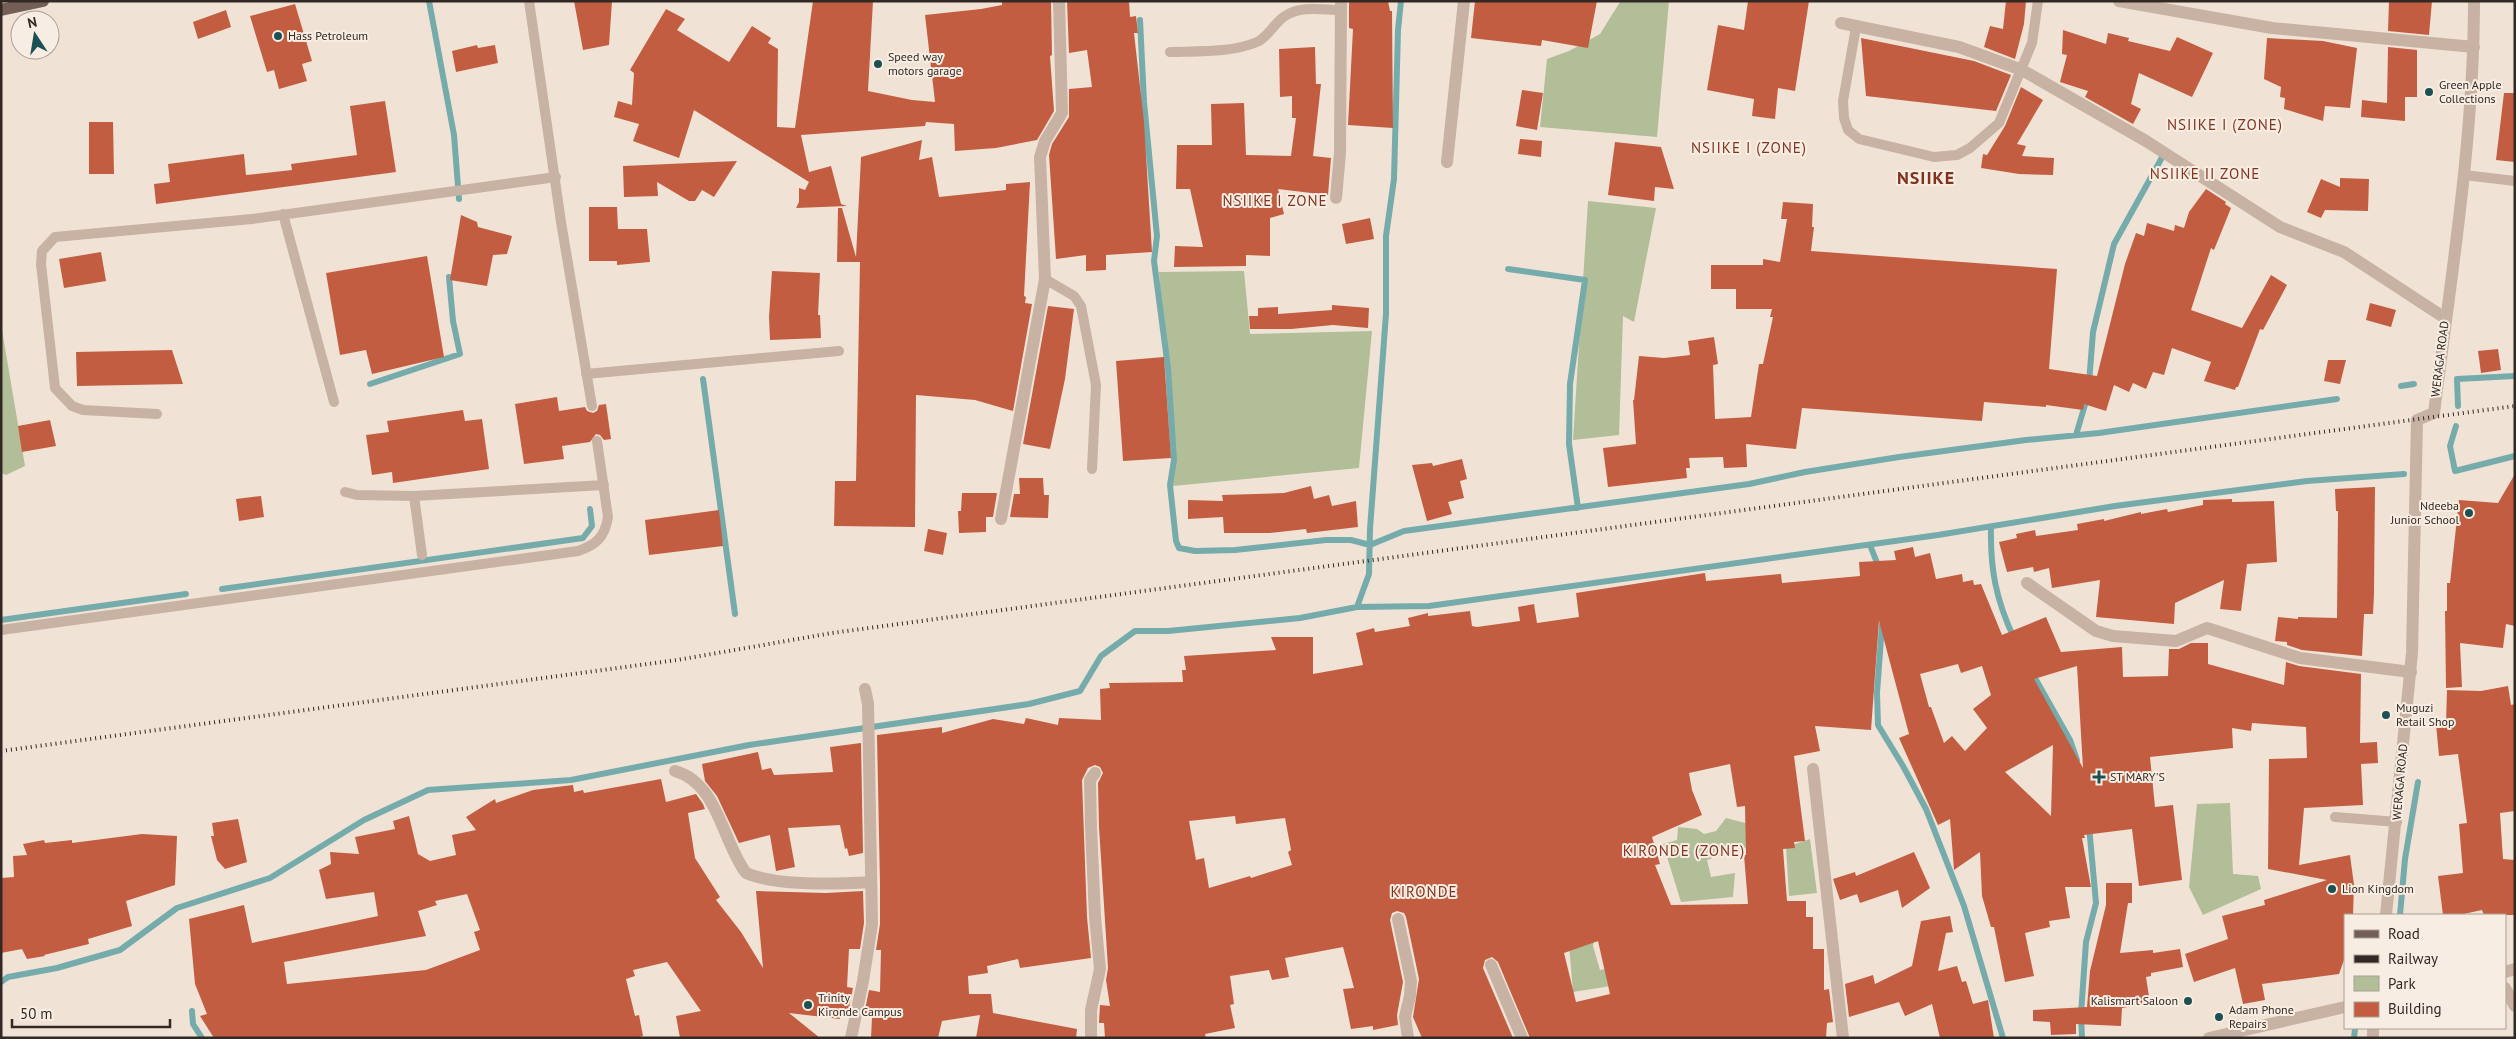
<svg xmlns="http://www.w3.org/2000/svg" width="2516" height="1039" viewBox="0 0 2516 1039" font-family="'PT Sans',sans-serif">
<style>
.green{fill:#b2be97}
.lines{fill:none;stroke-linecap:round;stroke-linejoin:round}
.stream{stroke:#76abac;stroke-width:6}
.building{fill:#c35d41;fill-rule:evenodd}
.service{stroke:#c7b2a3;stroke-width:10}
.minor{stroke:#c7b2a3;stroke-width:12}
.tertiary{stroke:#c7b2a3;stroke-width:12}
.primary{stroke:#745f56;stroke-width:12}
.rail{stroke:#322925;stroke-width:4;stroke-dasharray:1 4;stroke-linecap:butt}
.poi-dot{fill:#1c5052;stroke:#f8ede2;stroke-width:2}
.labels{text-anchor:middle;stroke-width:4;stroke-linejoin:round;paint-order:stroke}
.poi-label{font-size:12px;fill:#322925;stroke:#f8ede2;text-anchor:start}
.street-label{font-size:12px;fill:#322925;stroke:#f8ede2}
.quarter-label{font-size:15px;letter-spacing:1px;fill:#7f3420;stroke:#f8ede2}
.district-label{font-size:18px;font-weight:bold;letter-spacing:1px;fill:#7f3420;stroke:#f8ede2}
</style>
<rect width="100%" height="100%" fill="#f0e3d6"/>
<!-- green -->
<path class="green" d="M1669,1L1657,137L1540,127L1547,59L1569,51L1600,34L1620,2Z
M1588,201L1656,208L1634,322L1623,316L1619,435L1573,440Z
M1244,271L1250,334L1372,331L1359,468L1173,486L1159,272Z
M1,324L25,466L6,475L1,473Z
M2230,803L2233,874L2258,876L2261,889L2203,915L2189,887L2197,804Z
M1726,818L1757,826L1761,845L1739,849L1707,860L1711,877L1735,873L1733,897L1681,902L1663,844L1677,840L1678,827L1697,829L1704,834L1716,831Z
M1810,839L1817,893L1789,896L1786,847Z
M1613,938L1594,942L1593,946L1600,970L1615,967L1617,985L1573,992L1569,945Z"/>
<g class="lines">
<!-- stream -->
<path class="stream" d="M429,1L454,135L459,199
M1140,20L1144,102L1157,236L1154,261L1168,368L1174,460L1170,485L1176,541L1179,548L1195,551L1235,550L1326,540H1351L1370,545L1404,531L1749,484L1805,472L1899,457L2026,440L2099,433L2337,399
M1508,269L1585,280L1570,384L1569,444L1578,508
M703,379L735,614
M2089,383L2093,332L2114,244L2165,152
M370,384L460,354L453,321L449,277
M2401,386L2414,384
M2458,406L2457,379L2515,376
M2456,426L2450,446L2455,471L2515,456
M2076,435L2087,398
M1991,527C1990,569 1996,600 2014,638
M1870,545L1879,568
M222,589L583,538L592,526L590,509
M1357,607L1369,574L1370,529L1386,314V236L1394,179L1398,30L1401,1
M1,620L186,594
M1882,625L1877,693L1878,725L1903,766L1926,809L1964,906L2003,1038
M2031,671L2070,740L2077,760
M2400,915L2405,859L2418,782
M1,982L8,977L57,968L120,950L177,908L270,878L364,820L428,790L571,780L749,745L1029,704L1080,691L1101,656L1135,631H1168L1300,618L1357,607L1429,606L1938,535L2115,506L2307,481L2404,474
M192,1011L193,1024L202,1038
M2082,1038L2081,1014L2086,942L2096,903L2089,826
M2354,1038L2355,1029"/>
</g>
<!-- building -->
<path class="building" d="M574,1H612L609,45L583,50Z
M813,1H873L868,91L912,100L935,102L925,15L981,9L1002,5V1H1051L1052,55L1050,56L1054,111L1037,140L996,148L955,151L954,124L926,122L925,126L801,135L809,172L831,166L841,204L847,206L796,208L799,202V188L805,190L809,182L694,110L679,158L633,141L639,124L614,117L618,101L632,105L634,73L630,70L666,9L685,19L677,30L729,62L752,26L771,38L768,43L778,49L777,127L795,128Z
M1067,1H1129L1130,17L1136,16L1138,33H1134L1144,122L1152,252L1106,255V270L1086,271V255L1056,259L1049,155L1052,144L1069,117V89L1092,87L1087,50L1069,53Z
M1349,1H1388L1390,11H1392L1393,128L1348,125L1353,29L1349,28Z
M1475,1H1597L1588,48L1542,40L1541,46L1471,38Z
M1748,1H1809L1795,91L1778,88L1775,119L1752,116L1754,99L1707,90L1718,25L1744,30Z
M2006,1H2026L2024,24L2015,59L1984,47L1990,26L2003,29Z
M2389,1H2432L2429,35L2388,31Z
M295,4L312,61L302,64L307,81L279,89L274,70L267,72L250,16Z
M226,10L231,27L198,39L193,22Z
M2063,30L2106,44L2108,33L2129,38L2128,41L2170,51L2177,37L2213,53L2192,97L2139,73L2131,104L2141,109L2133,124L2085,97L2088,91L2060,82L2067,55L2062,54Z
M1861,38L1974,61L2011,75L1996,111L1866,96Z
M2267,38L2323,41L2357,48L2350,108L2325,106L2323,121L2284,109L2285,98L2280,97L2281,87L2264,79Z
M477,45L478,48L495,45L498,63L456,72L452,51Z
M1315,47L1316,84H1321L1313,156L1331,158L1328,195L1278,189L1284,214L1270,218V256L1246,255V266L1174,267L1175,246L1203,247L1190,189H1176L1177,145H1212L1211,104L1244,103L1246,155L1291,156L1296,118H1292V96L1280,97L1279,49Z
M2388,47L2417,50V97H2405V121L2361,117L2362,100L2387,103Z
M2021,87L2043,100L2017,144L2026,146L2022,156L2054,158L2053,175L2019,174L1981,168L1983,154L1987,155L2005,126Z
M1522,90L1543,93L1537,130L1516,126Z
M2504,93H2515V162L2496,160Z
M385,101L396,172L156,204L154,184L170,182L168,164L244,154L246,175L292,170L291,164L357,155L350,106Z
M89,122H113L114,174H89Z
M1520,139L1542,141L1541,157L1518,154Z
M922,140L919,160L932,157L939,197L1006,190V184L1030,182L1024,296L1026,297L1025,303L1032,304L1013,411L975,400L916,395L915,527L834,526L835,481H856L860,262H837L838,208H842L856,257L861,157Z
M1615,142L1661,147L1674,189L1655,187L1654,201L1608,195Z
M737,161L714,197L702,190L695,201H689L657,182L658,196L624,197L623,166Z
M2340,178L2369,179L2368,211L2325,210L2321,218L2307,212L2321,179L2340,187Z
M2206,189L2226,202L2225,204L2231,208L2214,250L2211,248L2191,310L2242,328L2271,275L2287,285L2263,330L2260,329L2238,387H2236L2235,390L2204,381L2211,362L2172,348L2164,375L2153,372L2146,389L2133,383L2129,392L2114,385L2106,411L2084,404L2083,410L2046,405V407L1984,402L1982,421L1802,408L1796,449L1746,444L1747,467L1724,468L1723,457L1689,458L1690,468H1686L1687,478L1608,487L1603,448L1636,444L1633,400H1634L1639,356L1664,358L1690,355L1688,341L1714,337L1718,364L1713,365L1715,419L1751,417L1759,364H1763L1773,317H1770L1772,309H1736V289H1711V265H1763V259L1780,262L1787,219H1781L1783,202L1813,204L1812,227H1814L1811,251L2057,269L2049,369L2097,376L2125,264L2136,233L2144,236L2147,223L2174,231L2175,225L2184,228L2189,212Z
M589,207H617L618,229H647L650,262L617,265V261H589Z
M461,215L477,222L478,227L512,236L507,254L493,255L487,286L450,280Z
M1370,218L1374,239L1346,244L1342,224Z
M101,252L106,281L64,288L59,259Z
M427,256L444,357L372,374L366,350L340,355L326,273Z
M772,271L820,273L818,315H820L821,338L770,340L769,317Z
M2370,303L2396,310L2391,327L2366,320Z
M1332,305L1369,308L1368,328L1333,325L1291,329H1250L1249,316H1258V308L1278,307V314L1332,310Z
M1048,306L1074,309L1065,379L1050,449L1023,444Z
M2498,349L2501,370L2481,373L2478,351Z
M172,350L183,384L77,386L76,352Z
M1164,357L1171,458L1123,461L1116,361Z
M2328,360H2346L2340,384L2324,381Z
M557,397L559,411L585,407L587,411L593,413L597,411L599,405L606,404L611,439L604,440L600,435L596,434L590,442L562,446L564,459L524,464L515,404Z
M463,410L465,421L482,419L489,469L393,483L392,472L372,475L366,435L389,432L387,421Z
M50,420L56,446L22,452L18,426Z
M1462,459L1467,479L1460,481L1464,498L1448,502L1452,514L1427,521L1412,465L1432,463L1433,466Z
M2515,474V626L2506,624L2503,648L2460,643L2462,687L2446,688L2445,611H2447V583H2450L2459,500L2498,503Z
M1019,478H1043L1044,495H1049L1048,518L1010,517L1014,494H1020Z
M1311,486L1314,499L1329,495L1332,506L1356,501L1358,527L1307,533L1306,529L1270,533H1224L1223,517L1188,519V500L1223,501L1222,495L1284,493Z
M2375,487L2374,594L2373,614H2364L2362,656L2302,650L2287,645V642L2275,641L2278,617L2298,619V617L2337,618L2338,511H2336L2335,489Z
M962,493H997L993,517H986V532L959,533L958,511H961Z
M261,496L264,517L239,521L236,499Z
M2232,499V502L2274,501L2277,562L2247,564L2241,611L2220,609L2224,580L2175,603L2174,624L2096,617L2100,580L2052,588L2049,568L2034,572L2033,567L2007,572L1999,542L2017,538L2016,534L2035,530L2036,536L2078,530L2077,524L2104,519V521L2141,512V514L2167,509L2168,512L2203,505V500Z
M719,510L723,546L649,555L645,520Z
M928,529L947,533L943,555L924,551Z
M1913,547L1915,557L1930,553L1936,579L1962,574L1963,582L1973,580L1974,585L1981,584L2002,635L2046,617L2061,652L2122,647L2123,677L2168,676L2169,649H2179L2191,643H2208V664L2284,685L2286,662L2299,666L2361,674L2360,743L2377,742L2378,763L2361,764L2363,805L2304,808L2299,865L2350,855L2354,885L2353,915H2345V957L2339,974L2262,984L2265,1000L2243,1004L2235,968L2194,982L2185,954L2228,939L2222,916L2265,905L2264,900L2327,880L2268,869L2269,759L2307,758L2306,727L2252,723L2251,731L2232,728L2233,748L2150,757L2155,807L2173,805L2182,880L2139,886L2132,829L2084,835L2085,838H2082L2091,887H2065L2070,918L2049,921L2050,927L2025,933L2034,976L2005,982L1994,927H1991L1982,896L1980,852L1954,870L1950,819L1938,825L1899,738L1909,734L1879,621L1871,730L1815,726L1820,751L1794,756L1805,841L1794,842L1795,848L1783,849L1787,901H1806V917H1813V949H1824V990L1829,989L1833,1022L1827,1023L1826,1038H1530L1498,962L1492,957L1485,960L1483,968L1513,1038H1422L1413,1017L1419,979L1406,917L1404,913L1397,911L1392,913L1390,920L1403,982L1397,1015L1398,1025L1373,1030V1026L1351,1029L1343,989L1354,988L1343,947L1285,958L1289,977L1272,980L1269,970L1230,976L1234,1004L1230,1005L1235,1028L1205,1034L1206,1038H1105L1104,1023H1099L1100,1005L1110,1006L1106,980L1108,968L1099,827L1098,783L1103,773L1100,767L1095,765L1088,768L1082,780L1087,917L1091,958L1020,968L1018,959L987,966L988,973L968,976L969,994H991L993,1013L1077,1029L1076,1038H976L980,1015L942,1021L938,1038H871L872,1017L864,1015L869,990L880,992L881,950H876L880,924V884L877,735L942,727V733L993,719L1024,724L1026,718L1058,725L1059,718L1101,720L1100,689L1110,688L1109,683L1183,682L1182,670H1186L1184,656L1276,650L1271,637H1313V674L1363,665L1356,633L1374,628L1375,632L1410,626L1408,618L1428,613V616L1470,611L1472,626L1477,627L1520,621L1518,607L1534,604L1537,623L1579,617L1576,593L1705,573L1706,581L1781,574L1782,583L1860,576L1859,562L1896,560L1894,551ZM1958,664L1961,673L1982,666L1991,695L1973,709L1987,728L1965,751L1952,736L1944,743L1931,707H1929L1920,674ZM2077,666L2083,768L2034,679ZM2053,745L2051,816L2005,772ZM1730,764L1737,807L1745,806L1746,855H1744L1748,904L1671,905L1655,865L1660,864L1652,837L1702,815L1692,790L1689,773ZM1235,816L1236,824L1285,818L1291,850L1288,852L1292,865L1251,878L1250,876L1209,888L1204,858L1196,860L1189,821ZM1598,941L1610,994L1576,1002L1564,953Z
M2508,686L2511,705L2515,704V811L2500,813L2503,859L2515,860V915H2484L2482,910L2459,915H2443L2438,876L2463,873L2459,824L2467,823L2458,754L2439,756L2436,724L2446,723L2447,690L2481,691Z
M861,743L863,853L849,856L847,848L845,849L840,825L788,828L795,867L776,871L770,835L739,843L717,796L705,781L702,764L758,752L762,770L771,768L774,775L833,772L830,747Z
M661,779L666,802L696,794L703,804L705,809L688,813L695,858L720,897L716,900L741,932L763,968L756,891L826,893L863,891L864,923L860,949H849L847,987L853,988L848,1013L841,1012L840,1019L789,1013L820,1038H680L676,1016L701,1011L667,962L633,970L635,976L626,979L635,1016L639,1015L643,1036L635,1038H214L200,1016L207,1014L195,984L189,919L244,905L252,943L378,916L374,892L326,899L319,870L331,864L330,852L359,854L355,837L395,829L393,821L409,816L418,854L430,861L456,855L452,835L476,830L466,817L495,799L496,803L533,790L573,785L574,792L583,790L584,793ZM467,894L480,930L474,932L480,950L426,970L287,984L284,962L426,936L418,911L437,905L435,901Z
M238,819L247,862L225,869L217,860L211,836H214L212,823Z
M142,834L177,836L175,885L126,901L132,926L88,939L89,944L44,955L45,956L27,959L22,949L1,953V878L14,877L13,856L27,855L23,844L44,840L45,843L72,840V843Z
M1914,852L1930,888L1902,908L1898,890L1860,903L1857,894L1840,900L1833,879L1855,872L1856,876Z
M2106,883H2132V903H2128L2120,953L2153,950V953L2180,949L2183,967L2151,973V976L2146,977L2150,1003L2122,1008L2121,1026L2076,1024V1034L2051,1035L2050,1022L2033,1021V1010L2087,1007L2090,971L2106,905Z
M1950,916L1953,932L1946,933L1938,971L1957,966L1962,982L1966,981L1973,1004L1988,1000L1994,1038H1940L1932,1004L1905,1016L1899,1002L1849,1017L1845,984L1873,975L1875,984L1912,966L1921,921Z"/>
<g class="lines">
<!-- service -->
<path class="service" d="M529,1L561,222L592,406
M1856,27L1843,101L1844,118L1848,130L1859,139L1934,157L1957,155L1970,148L1999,123L2032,43L2038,1
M1170,52C1198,51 1231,53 1257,42C1268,37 1275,22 1285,16C1301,5 1323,10 1341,10
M2464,175L2515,181
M283,214L334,402
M1045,279L1074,296L1081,306L1096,385L1092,469
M586,374L839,351
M157,414L83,410L72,406L55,388L41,264L42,251L55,237L252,219L556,177
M345,492L357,495L414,496L604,485
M414,496L422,555
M1,630L578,551C596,545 605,537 608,517L597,441
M2335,817L2397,822"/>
<!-- minor -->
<path class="minor" d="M2119,1L2272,28L2474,47
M1841,23L1959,47L2022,70L2146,141L2280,227L2344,252L2445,318
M1447,162L1464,1
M1336,198L1340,153L1341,1
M1001,519L1045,279L1040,157L1045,141L1062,113L1059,1
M2027,583L2096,631L2113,636L2176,641L2207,628L2300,658L2411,672
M1813,769L1843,1038
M675,771C718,783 722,841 746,873C776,886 838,884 871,882
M1398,919L1411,981L1410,996L1405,1017L1408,1038
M1491,965L1522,1038
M2505,988L2515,1006
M851,1038L863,981L872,924L868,704L865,689
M1091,1038V1010L1100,969L1095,917L1091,827L1090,780L1095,773"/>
<!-- tertiary -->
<path class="tertiary" d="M2386,915L2412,653L2417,420L2434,413C2451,276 2474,139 2474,1
M2505,972L2515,969
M2209,1038L2345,1007
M2373,1038V1028"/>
<!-- primary -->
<path class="primary" d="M1,10L43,1"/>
<!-- rail -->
<path class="rail" d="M1,751L677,660L832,633L2515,406"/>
</g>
<!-- markers -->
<g class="poi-dot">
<circle cx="278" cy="36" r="5"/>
<circle cx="878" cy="64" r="5"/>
<circle cx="2429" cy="92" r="5"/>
<circle cx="2469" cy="513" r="5"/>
<circle cx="2386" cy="715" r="5"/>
<path d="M2096.5 769.5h5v5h5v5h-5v5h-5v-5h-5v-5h5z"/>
<circle cx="2332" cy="889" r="5"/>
<circle cx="2188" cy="1001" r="5"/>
<circle cx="808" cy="1005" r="5"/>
<circle cx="2219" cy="1017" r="5"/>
</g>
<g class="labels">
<!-- poi labels -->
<g class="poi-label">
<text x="288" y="40">Hass Petroleum</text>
<text x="888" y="61">Speed way<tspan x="888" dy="14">motors garage</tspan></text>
<text x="2439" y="89">Green Apple<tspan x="2439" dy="14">Collections</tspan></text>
<text x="2459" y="510" text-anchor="end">Ndeeba<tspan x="2459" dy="14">Junior School</tspan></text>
<text x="2396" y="712">Muguzi<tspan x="2396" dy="14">Retail Shop</tspan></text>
<text x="2110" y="781">ST MARY'S</text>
<text x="2342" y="893">Lion Kingdom</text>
<text x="818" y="1002">Trinity<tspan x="818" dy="14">Kironde Campus</tspan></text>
<text x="2178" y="1005" text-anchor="end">Kalismart Saloon</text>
<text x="2229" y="1014">Adam Phone<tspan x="2229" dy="14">Repairs</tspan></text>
</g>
<!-- street labels -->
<g class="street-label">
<text transform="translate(2440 359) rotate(-83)" y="4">WERAGA ROAD</text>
<text transform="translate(2400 782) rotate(-85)" y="4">WERAGA ROAD</text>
</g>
<!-- quarter labels -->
<g class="quarter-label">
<text x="2225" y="130">NSIIKE I (ZONE)</text>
<text x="1749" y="153">NSIIKE I (ZONE)</text>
<text x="2205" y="179">NSIIKE II ZONE</text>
<text x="1275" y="206">NSIIKE I ZONE</text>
<text x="1684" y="856">KIRONDE (ZONE)</text>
<text x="1424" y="897">KIRONDE</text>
</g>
<!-- district labels -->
<g class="district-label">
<text x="1926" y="184">NSIIKE</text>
</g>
</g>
<!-- border -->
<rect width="2516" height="1039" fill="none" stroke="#322925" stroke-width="5"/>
<!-- legend -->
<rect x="2344" y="914" width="162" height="115" fill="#f8ede2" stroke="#a99f96"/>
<rect x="2354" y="930" width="25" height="8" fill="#745f56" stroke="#a99f96"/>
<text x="2388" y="939" font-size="15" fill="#322925">Road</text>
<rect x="2354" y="955" width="25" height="8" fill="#322925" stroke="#a99f96"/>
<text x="2388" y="964" font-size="15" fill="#322925">Railway</text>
<rect x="2354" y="976" width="25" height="15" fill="#b2be97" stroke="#a99f96"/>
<text x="2388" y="989" font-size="15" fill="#322925">Park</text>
<rect x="2354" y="1002" width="25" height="15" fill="#c35d41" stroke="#a99f96"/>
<text x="2388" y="1014" font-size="15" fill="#322925">Building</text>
<!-- north arrow -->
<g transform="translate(35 35) rotate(348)"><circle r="24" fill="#f8ede2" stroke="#a99f96"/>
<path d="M0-4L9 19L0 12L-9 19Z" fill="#1c5052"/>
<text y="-8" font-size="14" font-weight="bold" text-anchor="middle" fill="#322925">N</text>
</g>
<!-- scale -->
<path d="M12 1019v8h158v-8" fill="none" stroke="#322925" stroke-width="2.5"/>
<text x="20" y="1019" font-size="15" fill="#322925" stroke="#f8ede2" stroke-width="4" paint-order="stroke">50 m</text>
</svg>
